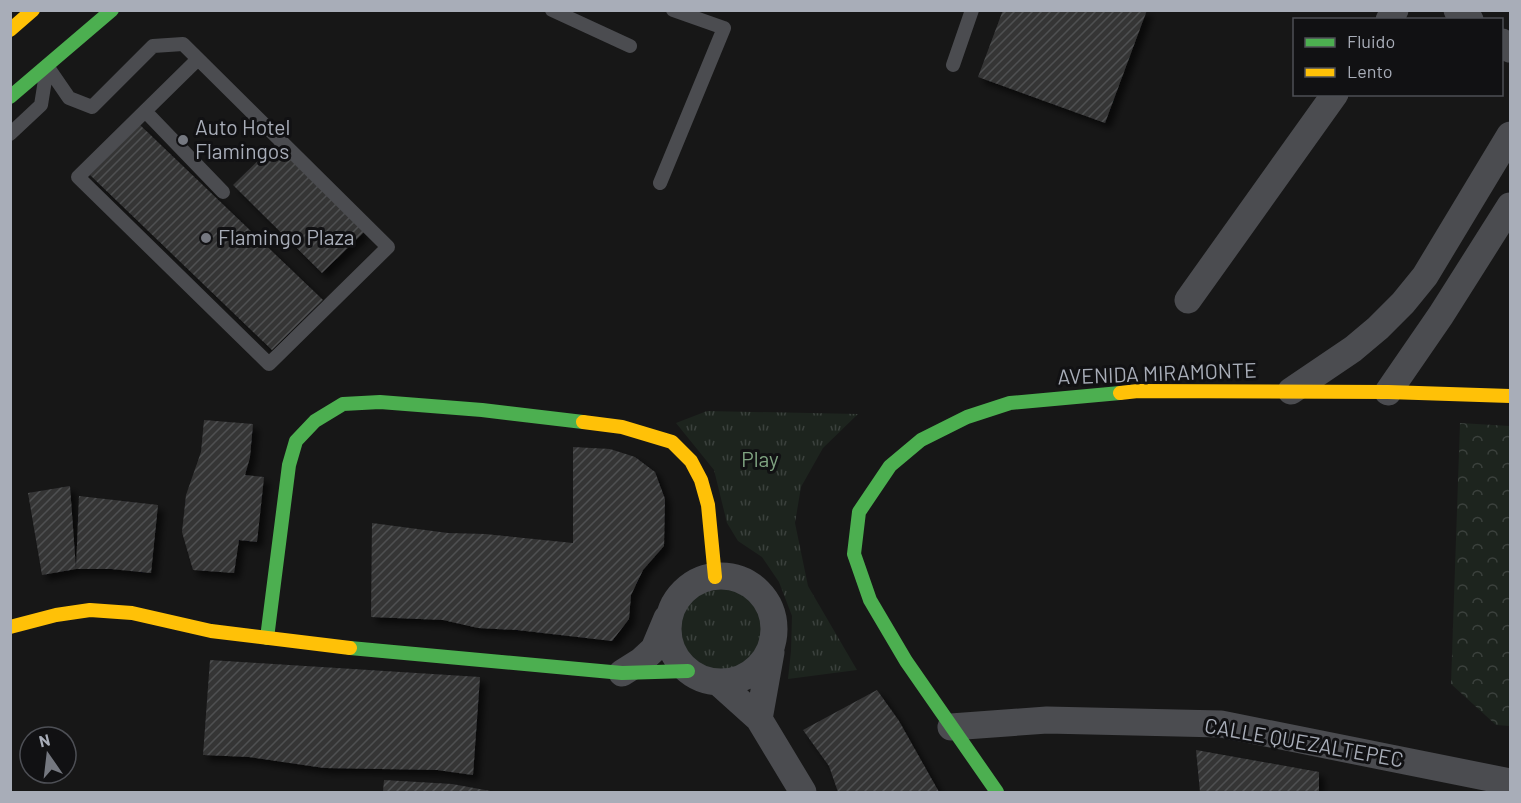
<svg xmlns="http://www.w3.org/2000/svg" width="1521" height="803" viewBox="0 0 1521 803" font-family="Barlow,sans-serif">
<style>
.grass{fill:url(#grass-tufts)}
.forest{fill:url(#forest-crowns)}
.building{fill:url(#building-hatch);filter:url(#shadow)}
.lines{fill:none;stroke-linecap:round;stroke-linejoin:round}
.lane{stroke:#4b4c50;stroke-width:14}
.street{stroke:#4b4c50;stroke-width:27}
.fast{stroke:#4caf50;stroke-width:14}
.slow{stroke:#ffc107;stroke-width:14}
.poi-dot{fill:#757880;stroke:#111113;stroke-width:2}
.labels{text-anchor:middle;stroke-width:6;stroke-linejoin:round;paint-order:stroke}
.poi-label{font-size:21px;fill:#a8adb8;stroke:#111113;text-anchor:start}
.street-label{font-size:21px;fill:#a8adb8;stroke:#111113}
.park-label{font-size:21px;fill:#7fa381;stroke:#111113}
</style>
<defs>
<pattern id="grass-tufts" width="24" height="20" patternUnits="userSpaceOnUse" patternTransform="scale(1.5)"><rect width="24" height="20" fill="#1d241e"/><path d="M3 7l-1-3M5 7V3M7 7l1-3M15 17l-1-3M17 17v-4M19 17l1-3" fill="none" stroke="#3b413d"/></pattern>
<pattern id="forest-crowns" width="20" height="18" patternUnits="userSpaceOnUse" patternTransform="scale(1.5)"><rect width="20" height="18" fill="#1d241e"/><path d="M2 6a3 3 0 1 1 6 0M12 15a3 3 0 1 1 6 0" fill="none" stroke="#3b413d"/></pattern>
<pattern id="building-hatch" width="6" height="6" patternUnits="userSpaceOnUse" patternTransform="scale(1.5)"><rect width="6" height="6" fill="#353536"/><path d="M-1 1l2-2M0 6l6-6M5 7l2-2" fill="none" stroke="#4f5051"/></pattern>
<filter id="shadow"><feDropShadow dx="5.5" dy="5.5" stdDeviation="3" flood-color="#0009"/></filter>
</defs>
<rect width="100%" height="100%" fill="#171717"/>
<!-- grass -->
<path class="grass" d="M707,411L858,414L823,448L801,487L795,523L808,586L857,670L788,679L791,651L792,616L779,582L762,557L738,541L727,523L714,470L676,423Z
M680 629a41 41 0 1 1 82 0a41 41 0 1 1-82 0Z"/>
<!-- forest -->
<path class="forest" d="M1460,423L1510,426V726L1496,725L1451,684Z"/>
<!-- building -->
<path class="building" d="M1003,10H1147L1105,123L978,77Z
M140,125L323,300L272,350L90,175Z
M275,144L364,232L322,273L233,185Z
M204,420L253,424L250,457L245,475L264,477L257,542L239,540L234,573L193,570L182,532L186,495L201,452Z
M573,447L610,449L635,457L655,472L665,499L664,546L643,570L631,595L629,619L612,641L517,630L478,628L443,620L371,617L372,523L448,533L485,534L573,543Z
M70,486L76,569L42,575L28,493Z
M79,496L158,505L151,573L111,569H76Z
M210,660L480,677L473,775L437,770L324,768L249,757L203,755Z
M877,690L899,721L939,792H838L829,766L803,730Z
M1196,750L1319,772V792H1200Z
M384,780L452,784L496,792H383Z"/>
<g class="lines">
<!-- lane -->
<path class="lane" d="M552,10L630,46
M953,65L972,10
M47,66L69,98L92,107L153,46L183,44L388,247L269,364L78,177L198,59
M145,111L223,192
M10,134L41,105L46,74
M660,183L724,28L673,10"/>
<!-- street -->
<path class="street" d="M1457,10L1470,20
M1389,20L1395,10
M1502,42L1510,49
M1188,300L1335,94
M1291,391L1353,349L1378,328L1403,303L1425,276L1510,135
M1388,392L1441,315L1510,206
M668 629a53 53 0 1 1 106 0a53 53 0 1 1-106 0Z
M622,673L641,661L654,649L667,618
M719,683L759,719L803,792
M759,719L771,652
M951,727L1047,720L1221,724L1510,782"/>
<!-- fast -->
<path class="fast" d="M10,97L112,10
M267,638L289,465L296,441L315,421L343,404L380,402L482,410L583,422
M350,648L622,673L688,671
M997,792L906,661L870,600L854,554L859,512L890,466L921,440L967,417L1010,403L1120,393"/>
<!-- slow -->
<path class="slow" d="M10,30L33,10
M1120,393L1138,391L1388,392L1510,396
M583,422L622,427L672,442L691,461L701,480L708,505L715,577
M10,627L56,615L90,610L132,613L211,631L350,648"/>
</g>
<!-- markers -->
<g class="poi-dot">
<circle cx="183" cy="140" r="6"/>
<circle cx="206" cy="238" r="6"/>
</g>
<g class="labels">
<!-- poi labels -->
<g class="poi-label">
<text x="195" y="135">Auto Hotel<tspan x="195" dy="24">Flamingos</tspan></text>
<text x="218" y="245">Flamingo Plaza</text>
</g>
<!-- street labels -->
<g class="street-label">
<text transform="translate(1157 374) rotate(-2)" y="7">AVENIDA MIRAMONTE</text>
<text transform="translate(1304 743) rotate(10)" y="7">CALLE QUEZALTEPEC</text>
</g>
<!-- park labels -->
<g class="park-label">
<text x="760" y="467">Play</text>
</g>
</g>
<!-- border -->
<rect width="1521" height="803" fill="none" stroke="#a8adb8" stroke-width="24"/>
<!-- legend -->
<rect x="1293" y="18" width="210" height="78" fill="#111113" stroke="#4d4f55" stroke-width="1.5"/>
<rect x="1305" y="38" width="30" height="9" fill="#4caf50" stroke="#4d4f55" stroke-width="1.5"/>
<text x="1347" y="48" font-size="18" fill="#a8adb8">Fluido</text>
<rect x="1305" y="68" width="30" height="9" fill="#ffc107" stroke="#4d4f55" stroke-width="1.5"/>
<text x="1347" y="78" font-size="18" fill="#a8adb8">Lento</text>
<!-- north arrow -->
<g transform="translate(48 755) rotate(346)"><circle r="28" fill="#111113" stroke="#4d4f55" stroke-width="1.5"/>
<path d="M0-4.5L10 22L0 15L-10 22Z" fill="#757880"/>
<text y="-9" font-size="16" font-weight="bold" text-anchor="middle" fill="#a8adb8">N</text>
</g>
</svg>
